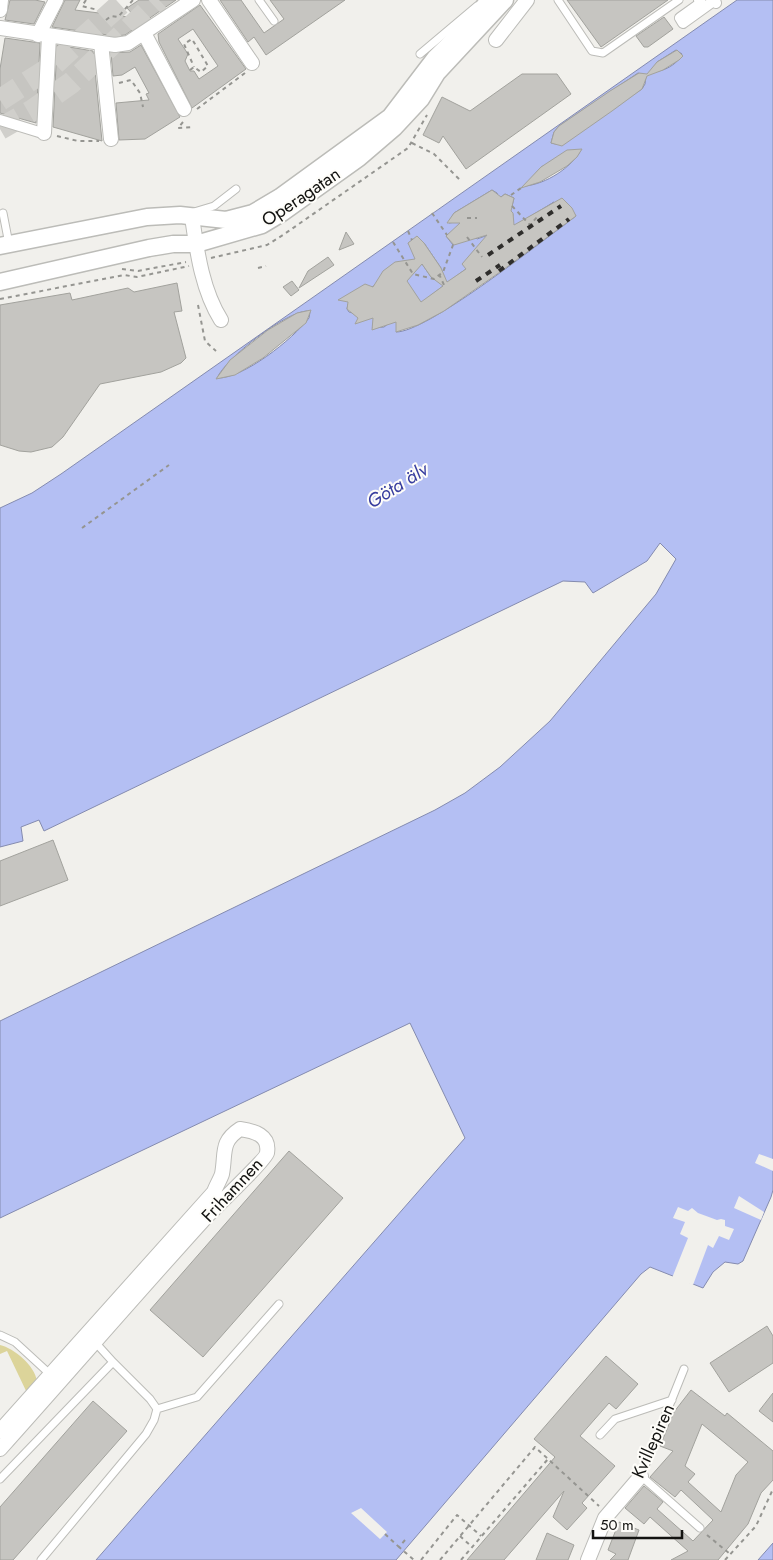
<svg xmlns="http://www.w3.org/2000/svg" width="773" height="1560" viewBox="0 0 773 1560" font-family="Jost,sans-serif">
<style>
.green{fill:#dcd49a}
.water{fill:#b4bff3;stroke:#848baf;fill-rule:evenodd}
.pier{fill:#f1f0ec}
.building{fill:#c6c5c1;stroke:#a2a29d;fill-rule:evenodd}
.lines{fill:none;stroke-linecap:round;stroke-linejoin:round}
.trunk-tunnel{stroke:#d0cfcb;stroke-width:22;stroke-dasharray:22 11;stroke-linecap:butt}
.service-casing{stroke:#bcbcb8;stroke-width:9}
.pedestrian-casing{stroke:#bcbcb8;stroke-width:12}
.minor-casing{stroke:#bcbcb8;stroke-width:16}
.tertiary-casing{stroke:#bcbcb8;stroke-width:19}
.path{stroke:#959591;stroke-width:2;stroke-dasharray:4 4;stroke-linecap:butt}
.service{stroke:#fff;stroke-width:7}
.pedestrian{stroke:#fff;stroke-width:10}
.minor{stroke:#fff;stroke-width:14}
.tertiary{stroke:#fff;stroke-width:16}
.rail{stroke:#2f2e2c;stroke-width:4;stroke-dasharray:6 6;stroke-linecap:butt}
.labels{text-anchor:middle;stroke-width:4;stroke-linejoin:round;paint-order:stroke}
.street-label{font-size:18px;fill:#131311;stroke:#fefdf9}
.water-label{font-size:19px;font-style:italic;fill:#383e9f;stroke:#fefdf9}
</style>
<rect width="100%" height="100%" fill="#f1f0ec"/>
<!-- green -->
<path class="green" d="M0,1345C14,1348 35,1366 37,1381L28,1395L7,1351L0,1354Z"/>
<!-- water -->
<path class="water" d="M737,0H773V1190L771,1197L743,1261L738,1264L725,1262L713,1272L703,1288L650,1267L641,1274L396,1560H96L465,1138L410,1023L0,1218V1021L435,810L465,793L500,767L550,721L656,594L676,559L660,543L647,561L593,593L585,582L563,581L44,831L39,820L21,827L23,841L0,847V508L32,493L61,474ZM676,50L682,54C679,63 663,73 653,71L657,62ZM638,73L646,76L645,84L642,89L556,144L551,143L554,132L559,126ZM581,150C571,168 546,184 525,186L541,167ZM492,190L497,193L498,196L462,221L449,223L454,213ZM505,194L514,198L512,206L453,245L446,236ZM565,201L576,216L563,226C534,247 427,332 396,332C416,304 443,286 470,266C501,243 533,222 565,201ZM554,202L462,264L491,240ZM511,211L513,215L511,219L491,234L477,239L476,238ZM417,237L424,243L441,268L436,280L431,277L408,243ZM403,265L357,314L349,312L347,309L348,304ZM411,307L384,327L372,328ZM307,311L310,312L309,318C293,339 243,379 217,378C226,358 285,312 307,311Z
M773,1543V1560H758Z"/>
<!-- pier -->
<path class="pier" d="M759,1154L773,1159V1171L755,1163Z
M739,1196L764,1212L761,1220L734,1208Z
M678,1207L688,1211L692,1208L698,1213L717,1220L721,1219L725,1220V1226L734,1229L729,1240L719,1236L713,1248L708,1245L693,1285L672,1278L688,1238L680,1234L685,1222L673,1218Z
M361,1508L387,1532L380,1539L351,1513Z"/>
<!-- building -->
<path class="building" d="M10,0H35L45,2L34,24L5,20Z
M65,0H80L75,10L99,13L101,10L115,20L120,16L136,18L127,8L139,0H176L125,35L115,36L52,27Z
M220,0H241L264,33L284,19L270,0H345L266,55L254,37L248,42Z
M567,0H668L601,47Z
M200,5L246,69L192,108L159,42L158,34ZM193,29L218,66L199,79L194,71H190L185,61L188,54L178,39Z
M664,17L673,29L648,47H644L636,36Z
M5,38L40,43L36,123L0,113V69Z
M57,45L93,51L102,141L53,127Z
M141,45L180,117L145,139L119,140L116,103L149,100L146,94L149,93L135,67L122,75L113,76L111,53L130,52Z
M677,50L683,56L679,60L663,70L647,76L642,89L612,111L562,146L551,143L554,132L559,126L610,91L639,73L647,74L657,62Z
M522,74H557L571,94L466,169L443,136L439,143L423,135L442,97L470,111Z
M582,149L577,157L567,166L540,182L521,188L541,167L567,150Z
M492,190L501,197L505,194L514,198L511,211L513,213L514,225L562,198L572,208L576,216L500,272L444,311L418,325L396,332V322L372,330L373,318L355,324L358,318L347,309L348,302L338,300L365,284L373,287L383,271L395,262L415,259L408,243L417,236L424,243L441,268L447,282L466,269L462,264L487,235L454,245L446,236L460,223H447L454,213ZM422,264L431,277L443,286L421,302L407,281Z
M346,232L354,244L339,250Z
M328,257L334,265L299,288L308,271Z
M292,281L299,290L291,296L283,287Z
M177,283L182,311L174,312L186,358L181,363L161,372L100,384L63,437L52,447L31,452L19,451L0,445V305L70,293L72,300L128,288L134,292Z
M311,310L306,323L263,358L235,375L216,379L230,360L268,330L297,313Z
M53,840L68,880L0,906V861Z
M289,1151L343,1198L203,1357L150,1310Z
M767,1326L773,1336V1363L729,1392L710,1363Z
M606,1356L638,1384L616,1409L609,1403L580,1436L615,1466L582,1503L587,1508L567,1530L553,1517L564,1491L504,1560H467L555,1457L534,1439Z
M691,1390L725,1416L727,1413L773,1451V1480L761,1493L748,1524L718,1560H671L688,1551L650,1517L644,1524L625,1508L644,1486L663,1502L657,1509L693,1541L713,1520L681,1490L675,1497L650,1477L673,1451L660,1446L674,1412ZM702,1424L748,1462L736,1475L721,1512L688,1482L695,1474L685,1466Z
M773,1393V1422L759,1411Z
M93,1401L127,1431L13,1560H0V1507Z
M619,1522L639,1530L628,1560H610L616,1554L608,1550Z
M547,1533L574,1545L568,1560H536Z"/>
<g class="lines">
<!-- trunk-tunnel -->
<path class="trunk-tunnel" d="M0,100L51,67L125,0
M0,129L33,110L71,83L159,0"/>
<!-- service casing -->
<g class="service-casing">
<path id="service" d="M259,0L274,21
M558,0L592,51L603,53L679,0
M420,54L477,6
M194,212L214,206L236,189
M3,213L9,244
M0,1335L15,1342L52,1376
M94,1341L113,1362
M684,1369L641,1476L700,1528
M157,1409L197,1397L279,1304
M600,1435L615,1419L672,1400
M0,1479L113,1362L150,1399L157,1409L154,1420L146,1434L41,1560"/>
</g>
<!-- pedestrian casing -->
<g class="pedestrian-casing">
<path id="pedestrian" d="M699,0L701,3L680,18L683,23L715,0L716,3
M0,120L39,132"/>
</g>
<!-- minor casing -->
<g class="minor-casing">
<path id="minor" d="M209,0L252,63
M0,10L1,0
M0,28L115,45L128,43L193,0
M144,33L184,109
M38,35L56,0
M496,40L527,0
M101,43L111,139
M44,133L49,36
M192,217C197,251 202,290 221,320
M0,1431L214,1192C216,1186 220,1180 222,1174C226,1153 220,1142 240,1129C254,1131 270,1135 267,1153C266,1159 216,1207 207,1216C137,1293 69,1372 0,1449
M588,1560L605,1518L641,1476"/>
</g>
<!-- tertiary casing -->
<g class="tertiary-casing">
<path id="tertiary" d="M0,246L147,217L180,215L226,220L253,213L280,197L390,117L435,58L467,27L489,0
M0,282L149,248L173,244H196L262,225L282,213L359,158L394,128L421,99L437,73L505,0"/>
</g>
<!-- path -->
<path class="path" d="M86,0L82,6L98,10
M106,20L111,16L118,17L133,0
M190,70L194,67L201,72L208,66L192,39L184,44L194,67
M119,83L131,80L140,93L143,107
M197,109L245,73
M183,122L178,128L192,127
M57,136L78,141H99
M412,143L434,154L460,180
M511,195L524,186
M512,206L530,225L539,215
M432,213L447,235
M467,218H477
M408,231L412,240
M467,237L482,257
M393,242L413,274L434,279L443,272L453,245
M211,258L267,245L283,235L408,148L427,115
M258,268L266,266
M122,269L138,271L186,262
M439,274L444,285
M0,299L124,275L137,277L189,266
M198,305L205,341L216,351
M82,528L169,465
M385,1534L399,1547
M707,1535L730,1554
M460,1536L472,1547
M405,1540L399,1547L414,1560
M421,1560L457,1515L481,1536
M440,1560L535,1447L599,1506
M461,1560L548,1459
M725,1560L756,1526L773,1489"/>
<!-- service -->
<use href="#service" class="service"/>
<!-- pedestrian -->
<use href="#pedestrian" class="pedestrian"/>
<!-- minor -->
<use href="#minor" class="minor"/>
<!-- tertiary -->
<use href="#tertiary" class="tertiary"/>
<!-- rail -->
<path class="rail" d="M488,255L561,206
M499,271L569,219
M476,281L500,265"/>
</g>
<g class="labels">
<!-- street labels -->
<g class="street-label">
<text transform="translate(301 197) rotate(-34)" y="6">Operagatan</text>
<text transform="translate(232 1190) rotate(-47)" y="6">Frihamnen</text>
<text transform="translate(653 1441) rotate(-66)" y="6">Kvillepiren</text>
</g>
<!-- water labels -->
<g class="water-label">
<text transform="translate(397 485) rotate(-32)" y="7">Göta älv</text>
</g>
</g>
<!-- scale -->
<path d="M593 1530v8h89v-8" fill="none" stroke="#131311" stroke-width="2.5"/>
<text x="600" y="1530" font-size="15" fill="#131311" stroke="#fefdf9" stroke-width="4" paint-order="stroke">50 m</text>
</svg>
